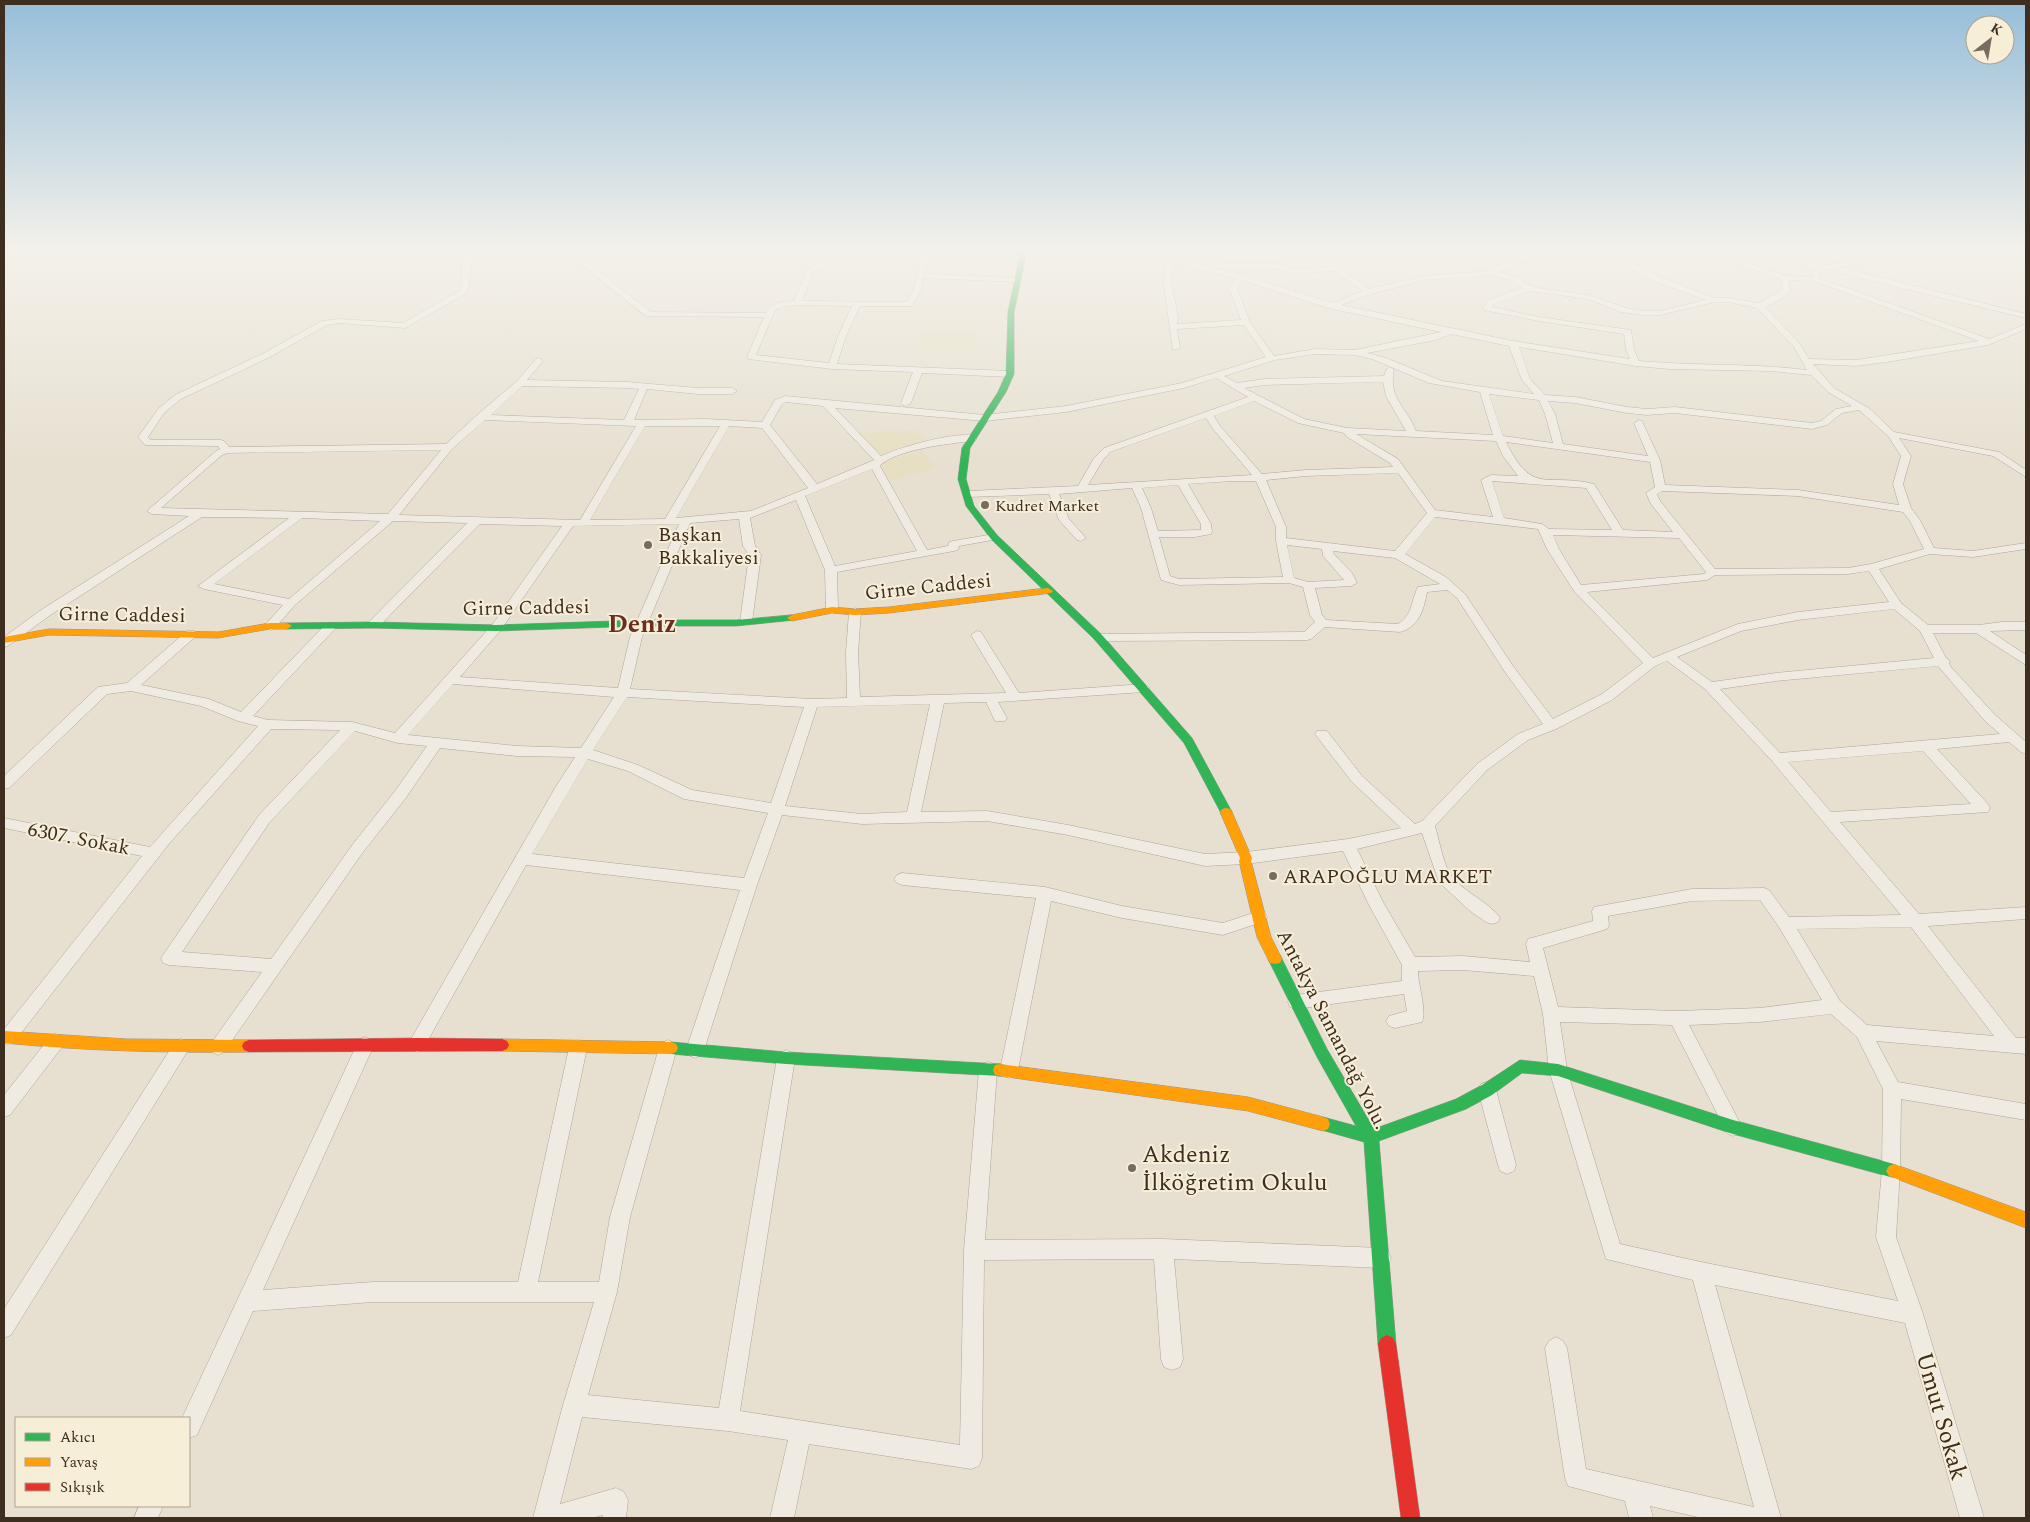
<svg xmlns="http://www.w3.org/2000/svg" width="2030" height="1522" viewBox="0 0 2030 1522" font-family="Spectral,serif">
<style>
.farmland{fill:#e6dfc2}
.lines{fill:none;stroke-linecap:round;stroke-linejoin:round}
.street-casing{stroke:#ada599;stroke-width:1}
.fast-casing{stroke:#9c958a;stroke-width:1}
.slow-casing{stroke:#9c958a;stroke-width:1}
.jam-casing{stroke:#9c958a;stroke-width:1}
.street{fill:#efebe3;fill-rule:evenodd}
.fast{fill:#30b455;fill-rule:evenodd}
.slow{fill:#ff9f0a;fill-rule:evenodd}
.jam{fill:#e5322d;fill-rule:evenodd}
.poi-dot{fill:#786c5e;stroke:#f7eed8;stroke-width:2}
.labels{text-anchor:middle;stroke-width:4;stroke-linejoin:round;paint-order:stroke}
.far-poi-label{font-size:16px;fill:#3d2e20;stroke:#f7eed8;text-anchor:start}
.poi-label{font-size:20px;fill:#3d2e20;stroke:#f7eed8;text-anchor:start}
.street-label{font-size:20px;fill:#3d2e20;stroke:#f7eed8}
.near-poi-label{font-size:24px;fill:#3d2e20;stroke:#f7eed8;text-anchor:start}
.near-street-label{font-size:24px;fill:#3d2e20;stroke:#f7eed8}
.district-label{font-size:25px;font-weight:bold;fill:#6b2e1e;stroke:#f7eed8}
</style>
<rect width="100%" height="100%" fill="#e7e0d1"/>
<!-- farmland -->
<path class="farmland" d="M922,333L975,334L972,351L917,349Z
M914,430L925,440L878,455L853,433Z
M922,450L935,468L891,481L878,466L883,462Z"/>
<g class="lines">
<!-- street casing -->
<g class="street-casing">
<path id="street" d="M463,251H471L469,286L465,294L405,328L339,323L327,325L268,358L181,399L164,413L148,437L151,440H221L224,441L229,447L446,444L477,415L517,381L536,359L539,358L543,361L527,380L627,382L698,388H732L737,391L732,394H698L647,389L634,420L706,419L762,422L775,400L785,396L985,415L1066,406L1182,383L1266,357L1244,325L1177,329L1180,348L1173,350L1163,279L1167,261L1126,251H1141L1210,266L1215,261L1216,251H1224L1221,264H1277L1295,270L1329,267L1322,263L1317,251H1348L1326,255L1328,260L1369,289L1425,276L1489,271L1523,255V251H1531L1530,258L1498,272L1518,277L1526,284L1538,288L1589,295L1626,308L1643,311H1660L1706,300L1653,281L1599,251H1609L1659,277L1715,298H1728L1759,303L1783,289L1781,279L1700,251H1712L1786,276L1812,277L1814,270L1774,251H1784L1819,267L1853,260L1866,251H1875L1858,264L1840,267L2026,314V318L1843,274L1831,269L1821,271L1819,278L1989,339L2026,324V329L1988,345L1893,361L1856,366L1813,364L1834,388L1870,409L1894,432L1999,452L2026,470V477L1993,456L1899,438L1911,456L1903,484L1911,508L1920,520L1934,548L1973,551L2026,543V549L1973,557L1930,554L1879,569L1901,603L1928,625H1979L2002,622H2026V630L1990,631L2026,655V665L1976,633H1933L1946,658L1950,661L1949,663L1951,667L1995,715L2026,742V754L2021,752L2009,742L1937,749L1988,804L1990,808L1988,812L1840,822L1919,914L2026,907V919L1928,926L2016,1038H2026V1054L1876,1041L1898,1082L2026,1104V1120L1901,1099L1900,1170L1896,1237L1923,1314L1984,1518H1960L1905,1323L1715,1285L1781,1518H1702L1650,1506L1653,1518H1629L1625,1501L1568,1486L1565,1478L1545,1348L1549,1341L1556,1337L1563,1341L1567,1348L1586,1469L1754,1507L1693,1280L1606,1259L1549,1070L1543,1014L1534,976L1463,970L1418,971C1418,985 1427,1011 1422,1022L1395,1028L1389,1026L1386,1021L1389,1016L1407,1011L1404,994L1296,1009L1290,1007L1288,1002L1290,997L1296,995L1402,981V965L1369,905L1343,851L1246,864L1205,866L1068,835L987,821L862,824L782,815L757,885L704,1050L701,1055L695,1058L689,1055L686,1050L740,890L526,865L423,1049L417,1052L411,1049L408,1044L411,1039L555,788L575,757L517,756L440,748L405,799L363,852L224,1052L218,1055L212,1052L209,1047L212,1042L262,972L169,965L163,963L161,958L259,815L340,730L271,729L168,845L14,1042L8,1044L4,1043V1029L142,856L4,828V818L150,847L258,726L238,721L201,706L131,691L107,694L9,788L4,789V776L98,687L127,683L187,631H195L197,634L195,637L141,685L209,699L241,712L326,624H334L336,627L334,630L253,716L268,720L352,722L395,733L492,625L562,526L480,524L390,615C384,621 378,630 369,628L367,625L369,622L467,523L393,521L295,605L274,629L270,630L264,626L283,605L204,589L198,586L289,518L202,517L49,616L8,646L4,647V637L41,610L189,516L152,514L147,511L216,451L220,449L218,446L145,445L138,437L158,409L175,395L262,354L322,321L339,319L403,323L459,291L461,286ZM1174,263L1234,278L1229,288L1241,320L1177,324L1178,318L1171,279ZM1217,268H1276L1294,274L1335,271L1362,291L1333,303ZM1491,275L1512,281L1522,288L1488,300L1483,308L1484,310L1539,321L1624,334L1626,350L1630,359L1513,341L1341,305L1371,294L1425,280ZM1241,280L1328,308L1441,332L1355,350L1315,349L1274,356L1250,322L1237,288ZM1789,280L1814,281L1979,341L1856,360L1809,359L1800,344L1765,307L1778,301L1790,292ZM1530,291L1588,299L1621,312L1643,315H1660L1715,302H1728L1757,308L1794,347L1807,370C1752,363 1695,366 1639,361L1634,350L1631,330L1539,317L1492,307L1494,304ZM1451,334L1509,346L1522,380L1534,394L1442,381L1386,358L1367,353L1436,340ZM1519,347L1636,366L1669,369L1771,371L1811,375L1828,392L1852,406L1836,409L1821,421L1812,423L1675,407L1647,409L1627,407L1575,397L1545,395L1530,379ZM1315,354L1355,355L1372,359L1429,383L1480,392L1493,435L1416,431C1407,407 1388,399 1394,370L1390,367L1386,370L1384,376L1265,379L1237,383L1224,376L1275,360ZM1216,378L1248,397L1104,448L1094,458L1078,486L968,491L963,494L968,497L1049,494L1059,520L1077,540L1081,541L1086,538L1069,519L1059,494L1132,488L1141,508L1161,580L1179,585L1289,583L1303,587L1310,615L1315,622L1304,632L1094,634L1092,637L1098,641L1307,640L1311,639L1325,627L1400,632C1419,627 1424,609 1427,592L1447,590L1457,598L1505,672L1543,724L1518,734L1477,764L1422,821L1415,824L1362,776L1327,731H1317L1315,734L1352,782L1401,828L1348,839L1246,852L1205,854L1068,825L987,811L921,812L944,703L986,702L995,721H1005L1007,718L998,702L1144,692L1150,688L1144,684L1019,693L981,632L977,631L971,635L1006,693L860,697L858,652L861,612L855,608L849,612L846,652L847,698L812,699L630,689L642,637L690,523L739,519L743,546L749,555L740,622L746,626L752,622L761,555L755,546L750,518L796,500L825,570L826,610L832,614L838,610L837,572L954,551L958,550L959,546L998,539L999,537L994,534L953,541L949,542L948,546L927,550L880,466C893,450 952,443 973,441L976,440V436C955,431 901,447 881,456L835,408L985,421L1066,412L1184,388ZM1383,382L1386,396L1406,431L1347,428L1304,419L1244,388L1265,385ZM522,386L627,388L639,389L624,420L491,415ZM1489,394L1539,400L1545,414L1553,443L1503,436ZM1254,401L1298,423L1344,433L1347,437L1390,463L1393,467L1306,470L1262,474L1220,426L1214,416ZM1548,401L1575,403L1627,413L1647,415L1675,413L1812,429L1827,425L1842,413L1859,410L1888,436L1901,456L1893,484L1899,505L1798,490L1665,485L1660,460L1642,421L1639,420L1634,423L1648,456L1563,444L1555,414ZM786,402L823,406L874,460L817,484L770,425L782,404ZM1206,418L1213,429L1252,475L1088,485L1103,460L1110,452ZM485,420L636,426L580,520L399,515L452,449ZM645,426H720L665,519L590,520ZM729,426L762,428L808,488L751,511L676,518ZM1356,434L1496,441L1503,456L1518,476L1491,475L1481,480L1493,517L1435,510L1398,459ZM1506,442L1650,462L1655,487L1646,493L1651,504L1673,532L1623,530L1594,484C1546,472 1533,497 1506,442ZM441,450L388,514L161,508L222,455L228,453ZM872,469L917,551L835,566L805,496ZM1398,473L1427,513L1395,551L1286,538V527L1266,480L1306,476ZM1233,481H1256L1276,527V541L1283,577L1179,579L1170,576L1159,537H1195L1211,534L1212,532L1211,524L1188,484ZM1492,481L1586,488L1612,530L1549,529L1542,524L1504,518ZM1178,485L1201,524V530L1158,531L1151,508L1142,488ZM1662,491L1798,496L1903,512L1910,521L1924,549L1871,564L1848,568L1715,569L1660,501L1657,494ZM1435,517L1538,529L1547,549L1574,591L1643,663L1602,694L1553,719L1513,666L1465,594L1446,577L1405,554ZM302,518L380,521L289,599L214,584ZM679,524L630,637L618,688L460,677L500,631L573,526ZM1553,535L1679,538L1706,572L1704,574L1581,585L1559,549ZM1287,545L1322,549L1323,556L1344,580L1308,582L1294,578ZM1333,551L1395,558L1440,584L1418,587C1411,600 1413,615 1398,624L1326,620L1322,615L1315,588L1351,586L1357,583L1352,573L1333,553ZM1869,571L1889,602L1798,612L1738,624L1653,658L1587,592L1707,580L1715,575L1848,574ZM1894,609L1920,631L1934,658L1776,673L1712,682L1677,657L1741,631L1798,620ZM1667,661L1705,689L1772,761L1901,915L1789,917L1769,890L1764,888L1692,889L1594,907L1592,911L1593,921L1528,939L1526,944L1530,962L1463,956L1415,957L1383,902L1357,849L1422,833L1439,882L1470,911L1486,922L1492,924L1498,922L1500,918C1493,905 1459,889 1450,874C1443,862 1439,840 1435,826L1487,770L1528,740L1556,729L1612,700L1655,666ZM1938,666L1985,721L2000,734L1780,753L1720,689L1776,681ZM453,684L614,697L581,748L517,746L408,735ZM627,697L804,707L771,803L692,790L638,765L593,750ZM930,704L907,812L862,814L785,806L817,707ZM355,731L398,743L427,746L395,791L353,844L271,959L182,952L269,823ZM1923,751L1971,804L1831,812L1788,762ZM588,759L628,771L684,799L768,813L744,878L532,854ZM1760,900L1779,927L1822,1000L1760,1008L1677,1011L1558,1007L1543,948L1607,929L1609,925L1608,916L1692,901ZM1911,927L1994,1036L1867,1025L1840,1001L1797,929ZM1831,1014L1857,1037L1883,1089L1882,1170L1876,1237L1898,1301L1701,1262L1620,1244L1567,1070L1560,1022L1672,1025L1727,1133L1733,1136L1739,1133L1742,1127L1689,1025L1760,1022Z
M564,251H573L651,312L766,313C771,302 783,302 794,301L808,268L831,259L836,251H844L837,263L814,271L802,301L907,302L913,291L924,251H932L924,274L1018,278L1022,280L1018,282L923,278L921,291L912,306H860L846,336L837,364L1010,371L1014,374L1010,377L922,373L911,403L906,406L903,405L901,403L913,372L832,369L748,359L747,357L764,317L646,316ZM797,305L852,306L838,336L829,363L756,355L775,310L782,307Z
M902,873L1045,887L1122,906L1223,923L1259,911L1265,913L1267,917L1265,921L1223,935L1122,918L1051,901L1018,1070L1015,1076L1009,1078L1003,1076L1000,1070L1036,898L902,885L897,883L894,879L897,875Z
M56,1034L62,1037L65,1042L62,1047L10,1115L4,1117V1095L50,1037Z
M365,1037L371,1040L374,1045L263,1290L373,1282H518L569,1048L572,1043L578,1040L584,1043L587,1048L538,1282H599L610,1217L659,1048L662,1043L668,1040L674,1043L677,1048L630,1217L617,1292L588,1395L719,1408L777,1058L780,1053L786,1050L792,1053L795,1058L740,1411L960,1445L964,1250L979,1070L982,1064L988,1062L994,1064L997,1070L985,1240L1163,1239L1381,1248L1388,1251L1391,1258L1388,1265L1381,1268L1174,1259L1183,1359L1180,1367L1172,1370L1164,1367L1161,1359L1154,1259L984,1260L982,1458L979,1466L971,1469L809,1444L794,1518H770L788,1440L728,1431L582,1417L560,1504L616,1488L624,1492L628,1500L626,1518H602L603,1515L592,1518H533L563,1405L594,1302H373L253,1311L197,1435L189,1438V1418H182L359,1040Z
M181,1039L187,1042L190,1047L187,1052L11,1335L4,1338V1309L175,1042Z
M1487,1082L1493,1084L1496,1090L1516,1165L1514,1171L1507,1174L1500,1171L1498,1165L1478,1090L1481,1084Z
M139,1506H163L158,1518H134Z"/>
</g>
<!-- fast casing -->
<g class="fast-casing">
<path id="fast" d="M1021,251H1027L1014,312V374L1006,392L970,448L966,479L974,506L997,535L1102,635L1192,738L1232,812L1230,815H1222L1184,743L1094,639L991,539L966,506L958,479L962,448L998,392L1006,374L1008,312Z
M792,615L797,618L795,620L736,626H643L496,631L373,628L287,629L282,626L287,623L373,622L496,625L643,620H736Z
M1275,954L1280,955L1327,1049L1374,1129L1456,1099L1482,1085L1520,1060L1558,1064L1733,1120L1894,1164L1899,1166L1902,1171L1899,1176L1894,1178L1733,1134L1558,1076L1522,1073L1492,1095L1466,1109L1379,1141L1396,1344L1393,1350L1387,1353L1381,1350L1378,1344L1364,1142L1318,1129L1316,1124L1318,1119L1323,1117L1356,1126L1317,1057L1268,959L1270,955Z
M671,1042L786,1052L1000,1064L1005,1065L1007,1070L1005,1075L1000,1076L786,1064L671,1054L666,1052L664,1048L666,1044Z"/>
</g>
<!-- slow casing -->
<g class="slow-casing">
<path id="slow" d="M1048,588L1053,591L1051,593L889,613L855,615L832,613L792,621L787,618L792,615L832,607L855,609L889,607Z
M270,623H287L292,626L287,629H270L218,638L49,635L4,643V637L49,629L218,632Z
M1226,808L1230,809L1232,812L1252,858L1251,861L1271,937L1282,959L1280,963L1275,964L1270,963L1257,937L1239,861L1240,858L1220,812L1222,809Z
M4,1031L126,1039L249,1040L254,1042L256,1046L254,1050L249,1052C167,1053 86,1051 4,1043Z
M502,1039L671,1042L676,1044L678,1048L676,1052L671,1054L502,1051L497,1049L495,1045L497,1041Z
M1000,1064L1248,1097L1323,1117L1328,1119L1330,1124L1328,1129L1323,1131L1248,1111L1000,1076L995,1075L993,1070L995,1065Z
M1894,1164L2026,1212V1228L1889,1176L1886,1171L1889,1166Z"/>
</g>
<!-- jam casing -->
<g class="jam-casing">
<path id="jam" d="M417,1038L502,1039L507,1041L509,1045L507,1049L502,1051L249,1052L244,1050L242,1046L244,1042L249,1040Z
M1387,1335L1393,1338L1396,1344L1420,1518H1401L1378,1344L1381,1338Z"/>
</g>
<!-- street -->
<use href="#street" class="street"/>
<!-- fast -->
<use href="#fast" class="fast"/>
<!-- slow -->
<use href="#slow" class="slow"/>
<!-- jam -->
<use href="#jam" class="jam"/>
</g>
<!-- sky -->
<linearGradient id="sky" x2="0" y2="1"><stop stop-color="#96bed9"/><stop offset="0.54" stop-color="#f4f1ea"/><stop offset="1" stop-color="#f4f1ea" stop-opacity="0"/></linearGradient>
<rect width="2030" height="464" fill="url(#sky)"/>
<!-- markers -->
<g class="poi-dot">
<circle cx="985" cy="505" r="5"/>
<circle cx="648" cy="545" r="5"/>
<circle cx="1273" cy="876" r="5"/>
<circle cx="1132" cy="1168" r="5"/>
</g>
<g class="labels">
<!-- far-poi labels -->
<g class="far-poi-label">
<text x="995" y="511">Kudret Market</text>
</g>
<!-- poi labels -->
<g class="poi-label">
<text x="658" y="541">Başkan<tspan x="658" dy="23">Bakkaliyesi</tspan></text>
<text x="1283" y="883">ARAPOĞLU MARKET</text>
</g>
<!-- street labels -->
<g class="street-label">
<text transform="translate(928 586) rotate(-6)" y="7">Girne Caddesi</text>
<text transform="translate(526 607) rotate(-1)" y="7">Girne Caddesi</text>
<text transform="translate(122 614) rotate(1)" y="7">Girne Caddesi</text>
<text transform="translate(79 838) rotate(11)" y="7">6307. Sokak</text>
<text transform="translate(1333 1029) rotate(63)" y="7">Antakya Samandağ Yolu.</text>
</g>
<!-- near-poi labels -->
<g class="near-poi-label">
<text x="1142" y="1162">Akdeniz<tspan x="1142" dy="28">İlköğretim Okulu</tspan></text>
</g>
<!-- near-street labels -->
<g class="near-street-label">
<text transform="translate(1942 1416) rotate(74)" y="8">Umut Sokak</text>
</g>
<!-- district labels -->
<g class="district-label">
<text x="642" y="632">Deniz</text>
</g>
</g>
<!-- border -->
<rect width="2030" height="1522" fill="none" stroke="#3d2e20" stroke-width="10"/>
<!-- legend -->
<rect x="15" y="1417" width="175" height="90" fill="#f7eed8" stroke="#ada18e"/>
<rect x="25" y="1433" width="25" height="8" fill="#30b455" stroke="#ada18e"/>
<text x="60" y="1442" font-size="15" fill="#3d2e20">Akıcı</text>
<rect x="25" y="1458" width="25" height="8" fill="#ff9f0a" stroke="#ada18e"/>
<text x="60" y="1467" font-size="15" fill="#3d2e20">Yavaş</text>
<rect x="25" y="1483" width="25" height="8" fill="#e5322d" stroke="#ada18e"/>
<text x="60" y="1492" font-size="15" fill="#3d2e20">Sıkışık</text>
<!-- north arrow -->
<g transform="translate(1990 40) rotate(31)"><circle r="24" fill="#f7eed8" stroke="#ada18e"/>
<path d="M0-4L9 19L0 12L-9 19Z" fill="#786c5e"/>
<text y="-8" font-size="14" font-weight="bold" text-anchor="middle" fill="#3d2e20">K</text>
</g>
</svg>
